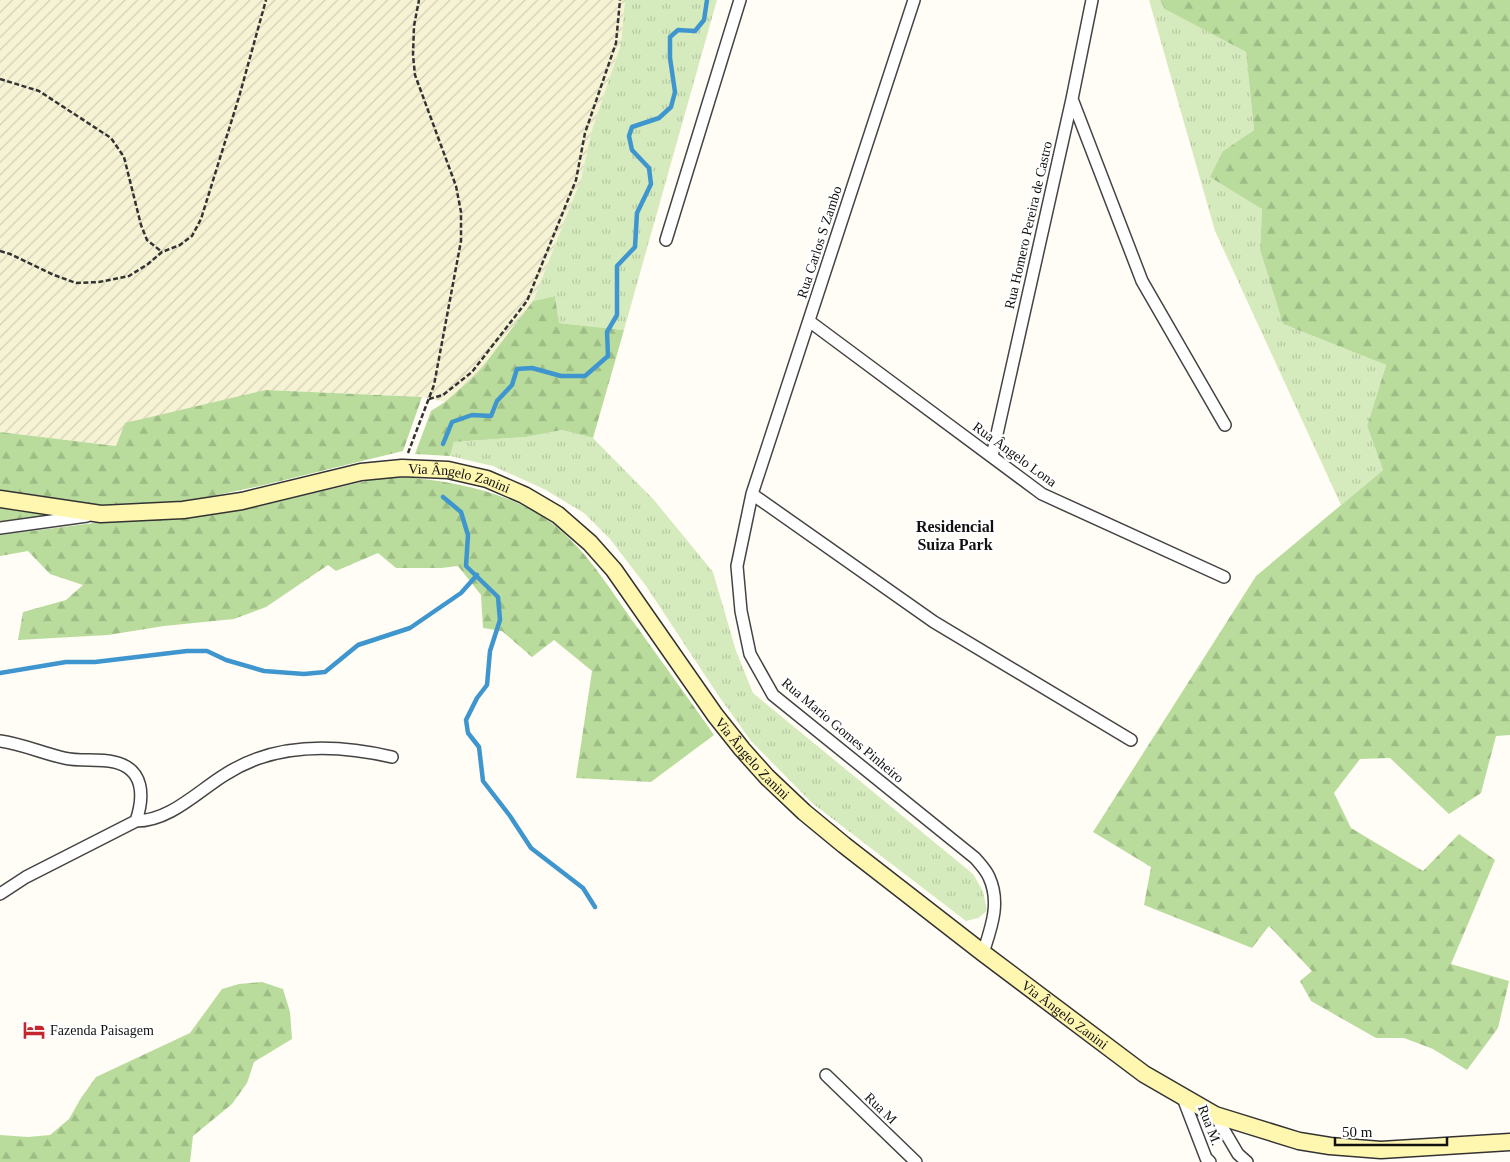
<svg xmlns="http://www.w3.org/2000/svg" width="1510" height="1162" viewBox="0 0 1510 1162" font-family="Georgia,serif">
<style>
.farmland{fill:url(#farmland-furrows)}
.grass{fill:url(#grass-tufts)}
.forest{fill:url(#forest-firs)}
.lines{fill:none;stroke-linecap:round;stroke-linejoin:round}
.stream{stroke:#3f96cf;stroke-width:4.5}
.street-casing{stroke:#444;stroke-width:14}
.secondary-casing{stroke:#333;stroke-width:19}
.path{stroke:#333;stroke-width:2.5;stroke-dasharray:5 2.5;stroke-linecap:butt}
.street{stroke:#fff;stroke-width:11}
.secondary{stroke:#fff6b0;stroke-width:16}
.labels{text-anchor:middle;stroke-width:5;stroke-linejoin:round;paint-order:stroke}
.street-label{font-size:14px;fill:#111;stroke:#fff}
.poi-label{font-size:14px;fill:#111;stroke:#fff;text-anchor:start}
.quarter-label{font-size:16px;font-weight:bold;fill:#111;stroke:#fff}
</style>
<defs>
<pattern id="farmland-furrows" width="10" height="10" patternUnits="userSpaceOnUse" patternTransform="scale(1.25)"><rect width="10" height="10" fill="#f6f3d4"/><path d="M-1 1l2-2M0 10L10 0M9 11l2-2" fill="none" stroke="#d2cfb5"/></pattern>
<pattern id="grass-tufts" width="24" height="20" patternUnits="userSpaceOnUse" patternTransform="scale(1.25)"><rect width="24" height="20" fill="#d5ebbd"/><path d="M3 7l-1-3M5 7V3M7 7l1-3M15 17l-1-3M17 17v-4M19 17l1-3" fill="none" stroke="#b6c8a1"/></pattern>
<pattern id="forest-firs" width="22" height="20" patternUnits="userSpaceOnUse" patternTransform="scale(1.25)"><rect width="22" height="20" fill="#b9dc9c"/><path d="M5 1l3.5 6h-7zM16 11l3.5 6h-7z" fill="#9ebc85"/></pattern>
</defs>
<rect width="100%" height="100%" fill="#fffdf5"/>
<!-- farmland -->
<path class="farmland" d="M0,0H625L621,44L592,130L581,179L533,301L477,374L445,402L422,397L266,390L116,446L0,432Z"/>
<!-- grass -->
<path class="grass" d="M625,0H717L624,330L559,323L555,296L533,301L581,179L592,130L621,44Z
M1149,0H1160L1166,9L1246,52L1254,130L1223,151L1262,209L1260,250L1283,324L1386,365L1367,426L1383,470L1341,505L1215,231Z
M562,430L593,438L654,500L713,572L736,651L753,693L973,874L983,891L987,911L978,918L966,921L812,803L751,741L718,695L646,586L610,539L584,513L544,489L493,466L450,456L454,442L526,437Z"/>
<!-- forest -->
<path class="forest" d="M1160,0H1510V735L1496,736L1481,793L1449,814L1390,758L1360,759L1334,793L1351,828L1423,871L1459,834L1495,860L1451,964L1509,981L1498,1028L1467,1070L1433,1049L1404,1038H1376L1311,1001L1300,981L1312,971L1269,926L1252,948L1144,905L1151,867L1093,832L1256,576L1383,470L1367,426L1386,365L1283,324L1260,250L1262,209L1210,177L1223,151L1254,130L1246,52L1165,9Z
M555,296L559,323L624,330L593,438L562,430L526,437L454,442L450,456L415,454L431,411L445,402L477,374L533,301Z
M266,390L422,397L403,451L264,485L189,501L102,507L0,492V432L116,446L125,423Z
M402,477C451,481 501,490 543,517C581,542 606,583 632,620C659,658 687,696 714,735L651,782L576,778L592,671L554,640L532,657L502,631L483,628L481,595L458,566L441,568H396L378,553L336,571L328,565L266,607L234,619L164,626L108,635L18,640L23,612L66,600L83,585L50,574L28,551L0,556V535L102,522L240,510L375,479Z
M0,507L49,515L0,522Z
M262,982L283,989L290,1012L292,1039L254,1062L247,1083L232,1104L193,1136L190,1162H0V1135L28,1137L50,1135L69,1119L81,1098L96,1077L190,1033L222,989L239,984Z"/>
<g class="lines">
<!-- stream -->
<path class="stream" d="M443,444L452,422L472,415L491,416L497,401L512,385L517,369L532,368L561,376H585L608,356L607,332L617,315V266L635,247L637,213L651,184L649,168L632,150L629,136L632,127L659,118L671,107L675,92L670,58V37L678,30L695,31L704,20L707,0
M443,497L461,512L468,535L466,566L498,597L500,620L490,651L487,685L477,698L466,720L468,733L479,747L483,781L510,816L531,848L583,888L595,907
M0,673L66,662H95L187,651H207L226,660L264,671L304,674L325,672L358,645L410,628L461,593L477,575"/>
<!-- street casing -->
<g class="street-casing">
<path id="street" d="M914,0L752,494L737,566L741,611L750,654L773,695L975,858C980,864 986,870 989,877C1001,903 991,928 983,953
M1072,99L1142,281L1225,425
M666,240L740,0
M809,321L1042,494L1224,577
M992,456L1072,99L1092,0
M752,494L934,622L1131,740
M0,528L87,516
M0,741C22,744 42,753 64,758C80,762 98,758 114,762C145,769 144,797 136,821L26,877L0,894
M136,821C170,821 198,791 226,774C276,742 336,744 392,757
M826,1075L916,1162
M1183,1098L1206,1158L1210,1162
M1215,1115L1238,1154L1247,1162"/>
</g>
<!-- secondary casing -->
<g class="secondary-casing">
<g id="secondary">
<path id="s1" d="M0,499L101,514L183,510L242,501L361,472L402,468L448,470L487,479L524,495L558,515L590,543L614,570L715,715L742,749L767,777L804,812L844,845L983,953L1144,1074L1215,1115L1299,1141L1330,1146L1381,1150L1510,1142"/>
</g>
</g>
<!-- path -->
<path class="path" d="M0,79L39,91L111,138L124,157L141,225L147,240L162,252
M0,251L10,254L54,275L76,283L99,282L129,276L148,264L162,252L180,245L192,236L201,219L239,97L266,0
M429,399L443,395L472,372L527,301L576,180L585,133L616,43L620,0
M408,453L434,385L461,241V212L456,186L415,75L413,55L414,26L419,0"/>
<!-- street -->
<use href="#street" class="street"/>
<!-- secondary -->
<use href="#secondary" class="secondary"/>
</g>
<!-- icons -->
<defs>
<g id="hotel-bare" transform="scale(1.725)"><path d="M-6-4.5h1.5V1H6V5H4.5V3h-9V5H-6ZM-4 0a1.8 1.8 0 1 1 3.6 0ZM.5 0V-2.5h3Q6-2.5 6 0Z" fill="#c4262e" stroke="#fff" stroke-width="2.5" paint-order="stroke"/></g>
</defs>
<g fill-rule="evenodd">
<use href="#hotel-bare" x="34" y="1030"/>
</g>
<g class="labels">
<!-- street labels -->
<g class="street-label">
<text transform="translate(1028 225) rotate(-77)" y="5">Rua Homero Pereira de Castro</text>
<text transform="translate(819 242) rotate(-72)" y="5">Rua Carlos S Zambo</text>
<text transform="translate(1015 454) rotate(36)" y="5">Rua Ângelo Lona</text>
<text dy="5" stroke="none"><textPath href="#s1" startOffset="466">Via Ângelo Zanini</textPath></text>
<text transform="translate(843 730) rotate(40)" y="5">Rua Mario Gomes Pinheiro</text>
<text dy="5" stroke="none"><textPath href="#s1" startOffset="886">Via Ângelo Zanini</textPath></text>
<text dy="5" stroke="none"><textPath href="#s1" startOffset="1291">Via Ângelo Zanini</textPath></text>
<text transform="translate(881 1108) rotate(44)" y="5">Rua M</text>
<text transform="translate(1210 1125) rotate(69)" y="5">Rua M.</text>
</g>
<!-- poi labels -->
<g class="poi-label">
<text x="50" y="1035">Fazenda Paisagem</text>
</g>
<!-- quarter labels -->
<g class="quarter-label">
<text x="955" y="532">Residencial<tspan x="955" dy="18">Suiza Park</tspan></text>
</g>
</g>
<!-- scale -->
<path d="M1335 1137v8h112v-8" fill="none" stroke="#111111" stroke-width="2.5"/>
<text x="1342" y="1137" font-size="15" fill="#111111" stroke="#ffffff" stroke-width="4" paint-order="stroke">50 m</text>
</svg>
